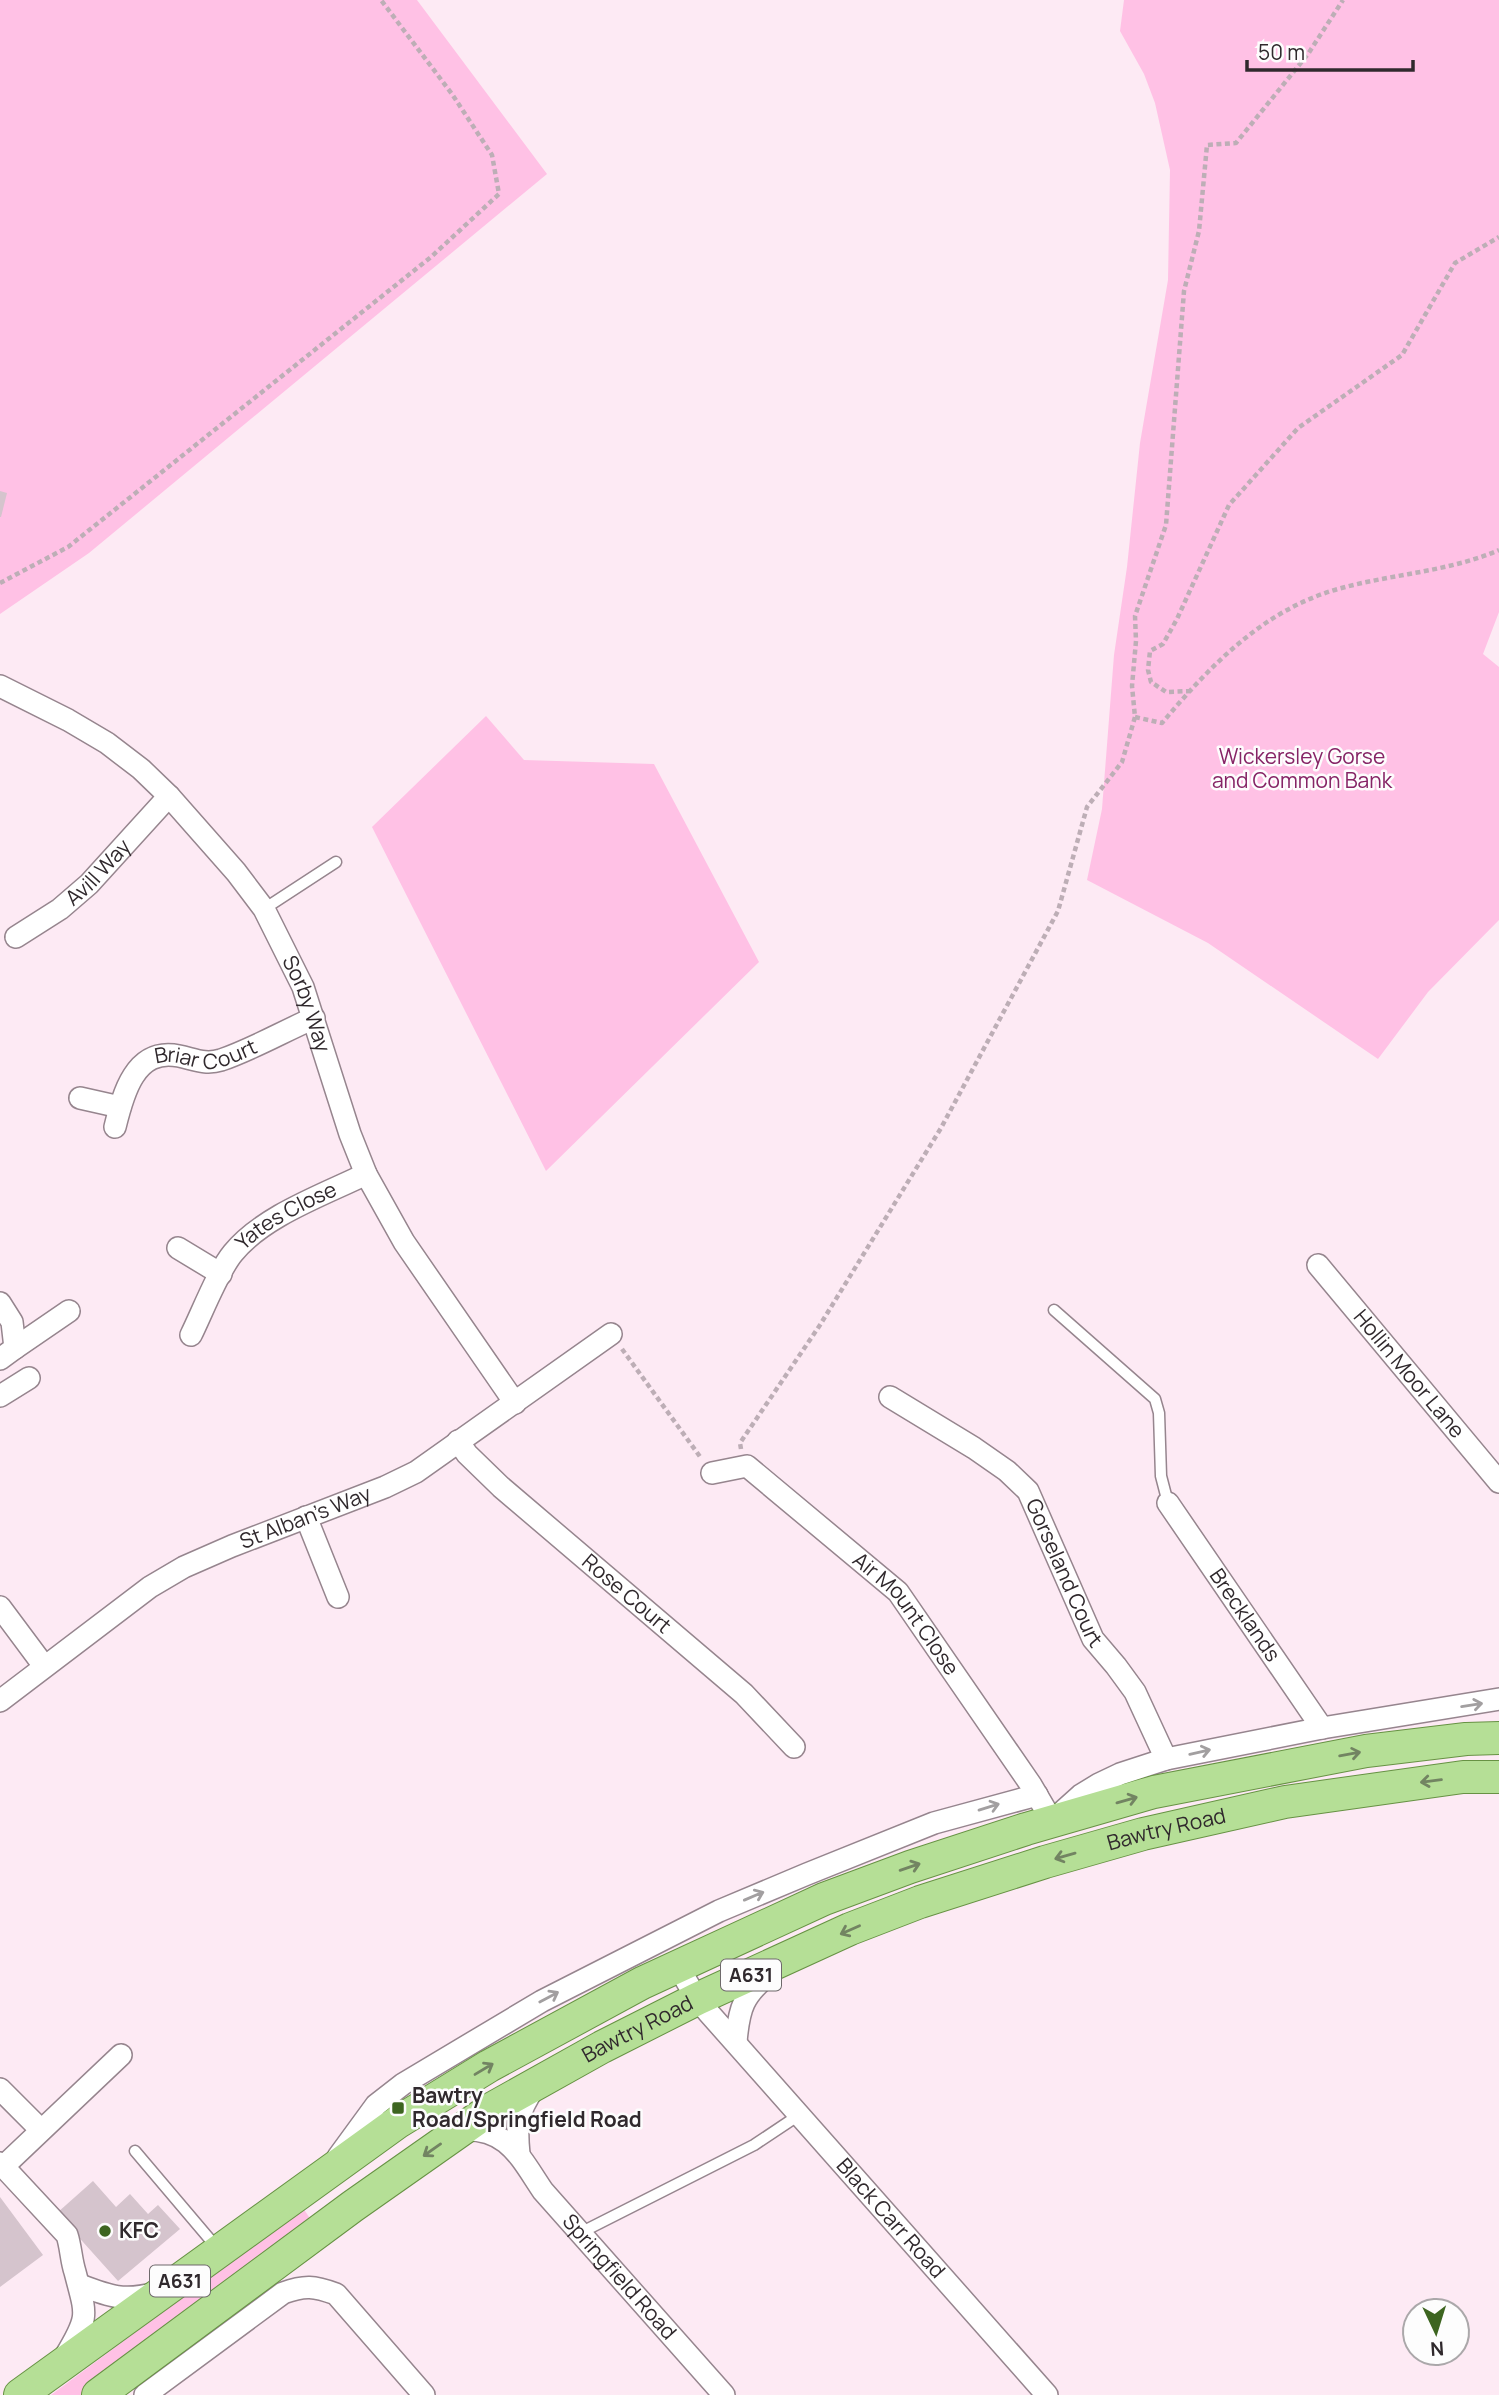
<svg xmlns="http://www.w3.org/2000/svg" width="1499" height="2395" viewBox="0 0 1499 2395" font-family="Manrope,sans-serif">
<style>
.green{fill:#ffc1e5}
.building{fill:#d5c4cd}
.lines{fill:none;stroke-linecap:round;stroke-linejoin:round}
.service-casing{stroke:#96858e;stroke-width:13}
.minor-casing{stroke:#96858e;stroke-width:24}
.primary-casing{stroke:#679244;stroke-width:34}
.path{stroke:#bdaeb6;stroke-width:4.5;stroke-dasharray:5 3.5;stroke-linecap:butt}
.service{stroke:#fff;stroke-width:10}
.minor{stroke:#fff;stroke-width:21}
.primary{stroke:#b5df96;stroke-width:32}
.oneway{stroke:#a29fa0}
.oneway2{stroke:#728462}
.poi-dot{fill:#3d6520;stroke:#fdfdfd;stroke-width:2.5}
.labels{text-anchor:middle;stroke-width:5;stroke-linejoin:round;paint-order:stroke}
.shield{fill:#fdfdfd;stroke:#6e696b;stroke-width:2}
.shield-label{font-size:19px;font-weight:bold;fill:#30292d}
.park-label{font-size:21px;fill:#862466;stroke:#fdfdfd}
.street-label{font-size:21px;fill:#30292d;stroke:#fdfdfd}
.poi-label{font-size:21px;font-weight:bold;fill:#30292d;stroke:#fdfdfd;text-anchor:start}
</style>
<rect width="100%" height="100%" fill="#fdeaf4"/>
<!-- green -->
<path class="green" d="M0,0H417L547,174L89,553L0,614Z
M1124,0H1499V612L1483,654L1499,667V920L1428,992L1378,1059L1208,943L1087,880L1102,809L1114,655L1127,567L1140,443L1168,280L1170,170L1155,103L1144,74L1120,31Z
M486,716L524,760L654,764L759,962L546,1171L372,827Z
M303,2208L313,2223L81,2395H51Z"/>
<!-- building -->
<path class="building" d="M0,491L7,493L1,517H0Z
M93,2181L116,2207L130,2194L148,2214L158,2205L180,2229L118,2281L57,2213Z
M0,2197L43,2255L0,2287Z"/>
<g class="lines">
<!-- service casing -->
<g class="service-casing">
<path id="service" d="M264,909L336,862
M1054,1310L1155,1399L1159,1413L1161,1476L1168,1503
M135,2151L218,2249
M580,2233L754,2145L799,2115"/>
</g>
<!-- minor casing -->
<g class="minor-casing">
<g id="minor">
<path id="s1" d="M0,686L68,720L107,743L141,769L169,796L236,872L264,909L303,987L350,1134L366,1174L404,1242L515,1403"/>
<path id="s2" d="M16,937L60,909L89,884L169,796"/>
<path d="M80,1098L120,1107"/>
<path id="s3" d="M115,1127C123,1094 135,1047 179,1056C194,1059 205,1065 221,1060C253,1049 284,1031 314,1018"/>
<path d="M178,1248L221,1274"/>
<path id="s4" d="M1318,1265L1499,1482"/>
<path d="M0,1303L12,1322L15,1348L0,1359"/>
<path id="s5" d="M191,1335C202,1313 218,1271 233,1253C263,1216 323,1195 366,1174"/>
<path d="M15,1348L69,1311"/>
<path d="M0,1396L29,1378"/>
<path id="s6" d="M890,1397L974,1448L1007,1471L1028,1491L1093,1639L1116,1666L1135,1692L1166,1759"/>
<path id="s7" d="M458,1441L467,1454L501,1487L744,1694L794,1747"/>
<path id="s8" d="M712,1473L747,1466L898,1592L1031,1785L1052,1821L1081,1795L1099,1784L1120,1774L1166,1759L1322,1728L1499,1699"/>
<path id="s9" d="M1168,1503L1322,1728"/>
<path d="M306,1517L338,1597"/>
<path d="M0,1607L44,1666"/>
<path id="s10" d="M0,1701L150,1587L184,1567L232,1546L385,1487L416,1472L611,1334"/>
<path id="s11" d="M677,1965L697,1999L708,2012L1047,2395"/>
<path d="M736,2042C739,2007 743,1996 770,1973"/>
<path d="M0,2089L41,2130"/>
<path id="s12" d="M459,2130C507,2126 520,2157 543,2191L724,2395"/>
<path d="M519,2154C516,2125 517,2113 534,2088"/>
<path d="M338,2157L376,2105L403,2084L542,2001L719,1911L807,1874L934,1823L1037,1795"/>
<path d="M0,2163L67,2235C71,2247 71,2260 75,2272C86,2315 90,2315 66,2355"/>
<path d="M4,2166L121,2055"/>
<path d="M80,2285C109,2296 124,2302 155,2293"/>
<path d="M145,2395L283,2293C305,2285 314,2286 336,2294L424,2395"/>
</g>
</g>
<!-- primary casing -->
<g class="primary-casing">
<g id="primary">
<path d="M20,2395L398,2122L489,2066L642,1983L824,1899L910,1867L1026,1829L1154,1792L1366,1751L1466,1739L1499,1738"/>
<path id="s13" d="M98,2395L353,2206L491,2109L602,2047L697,1999L850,1929L920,1902L1045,1862L1143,1834L1285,1802L1463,1777H1499"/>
</g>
</g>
<!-- path -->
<path class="path" d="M0,583L68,547L431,257L499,194L492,155L452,94L381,0
M1191,691L1166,692L1151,682L1148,670L1150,651L1163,644L1177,619L1229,505L1298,428L1402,355L1455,263L1499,237
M1135,717L1162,723C1210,666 1263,610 1338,589C1391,574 1448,572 1499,550
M622,1349L701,1458
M741,1449L740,1443L820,1325L941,1128L1058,911L1087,807L1122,762L1135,717L1132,686L1136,641L1135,616L1166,525L1184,291L1199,231L1207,145L1236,143L1308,54L1343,0"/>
<!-- service -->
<use href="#service" class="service"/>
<!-- minor -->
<use href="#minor" class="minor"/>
<!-- primary -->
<use href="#primary" class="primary"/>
</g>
<!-- one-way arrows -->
<defs><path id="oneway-shaft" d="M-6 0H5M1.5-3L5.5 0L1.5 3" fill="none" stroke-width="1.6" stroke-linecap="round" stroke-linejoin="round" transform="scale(1.75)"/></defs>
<g class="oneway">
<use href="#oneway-shaft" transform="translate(1472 1705) rotate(-9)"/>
<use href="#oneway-shaft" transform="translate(1200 1752) rotate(-13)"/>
<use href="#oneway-shaft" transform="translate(989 1807) rotate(-17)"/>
<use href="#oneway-shaft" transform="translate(754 1896) rotate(-23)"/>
<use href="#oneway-shaft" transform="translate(549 1997) rotate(-28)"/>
</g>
<g class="oneway2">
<use href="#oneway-shaft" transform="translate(1350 1754) rotate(-10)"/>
<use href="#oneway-shaft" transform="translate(1431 1781) rotate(173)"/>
<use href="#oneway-shaft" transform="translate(1127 1800) rotate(-16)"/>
<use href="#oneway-shaft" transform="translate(1065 1856) rotate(164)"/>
<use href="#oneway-shaft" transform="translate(910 1867) rotate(-19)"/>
<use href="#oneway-shaft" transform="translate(850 1930) rotate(156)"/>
<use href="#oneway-shaft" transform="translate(484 2069) rotate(-31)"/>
<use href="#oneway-shaft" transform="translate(432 2150) rotate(145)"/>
</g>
<!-- markers -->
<g class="poi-dot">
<rect x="391" y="2101" width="14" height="14" rx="3.5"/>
<circle cx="105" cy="2231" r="7"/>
</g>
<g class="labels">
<!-- shield labels -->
<g class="shield">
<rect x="721" y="1959.5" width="60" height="31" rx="5"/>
<rect x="150" y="2265.5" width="60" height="31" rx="5"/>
</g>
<g class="shield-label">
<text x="751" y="1982">A631</text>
<text x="180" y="2288">A631</text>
</g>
<!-- park labels -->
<g class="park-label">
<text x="1302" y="764">Wickersley Gorse<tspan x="1302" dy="24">and Common Bank</tspan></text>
</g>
<!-- street labels -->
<g class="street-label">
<text dy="7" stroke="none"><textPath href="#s2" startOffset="105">Avill Way</textPath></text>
<text dy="7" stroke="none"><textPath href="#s1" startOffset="455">Sorby Way</textPath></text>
<text dy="7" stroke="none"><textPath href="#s3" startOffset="136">Briar Court</textPath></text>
<text dy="7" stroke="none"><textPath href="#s5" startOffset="158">Yates Close</textPath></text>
<text dy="7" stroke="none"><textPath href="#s4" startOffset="142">Hollin Moor Lane</textPath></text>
<text dy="7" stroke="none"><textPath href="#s10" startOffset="359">St Alban's Way</textPath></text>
<text dy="7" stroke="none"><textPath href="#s6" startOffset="257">Gorseland Court</textPath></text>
<text dy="7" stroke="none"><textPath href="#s7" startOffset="228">Rose Court</textPath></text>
<text dy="7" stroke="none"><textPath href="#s9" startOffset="136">Brecklands</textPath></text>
<text dy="7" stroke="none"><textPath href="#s8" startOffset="254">Air Mount Close</textPath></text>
<text dy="7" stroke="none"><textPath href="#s13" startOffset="1220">Bawtry Road</textPath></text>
<text dy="7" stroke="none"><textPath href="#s13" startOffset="653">Bawtry Road</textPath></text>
<text dy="7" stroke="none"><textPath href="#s11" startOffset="332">Black Carr Road</textPath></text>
<text dy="7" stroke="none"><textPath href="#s12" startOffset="226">Springfield Road</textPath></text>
</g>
<!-- poi labels -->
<g class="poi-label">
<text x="412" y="2103">Bawtry<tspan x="412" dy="24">Road/Springfield Road</tspan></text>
<text x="119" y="2238">KFC</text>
</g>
</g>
<!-- north arrow -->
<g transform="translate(1436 2332) rotate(176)"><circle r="33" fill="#fdfdfd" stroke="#aba8aa" stroke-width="2"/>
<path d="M0-5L12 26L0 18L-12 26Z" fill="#3d6520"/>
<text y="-10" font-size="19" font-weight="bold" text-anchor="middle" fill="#30292d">N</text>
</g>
<!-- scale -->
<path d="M1247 60v10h166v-10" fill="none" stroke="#30292d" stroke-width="3.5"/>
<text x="1258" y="60" font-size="21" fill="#30292d" stroke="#fdfdfd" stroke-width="5" paint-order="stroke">50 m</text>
</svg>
